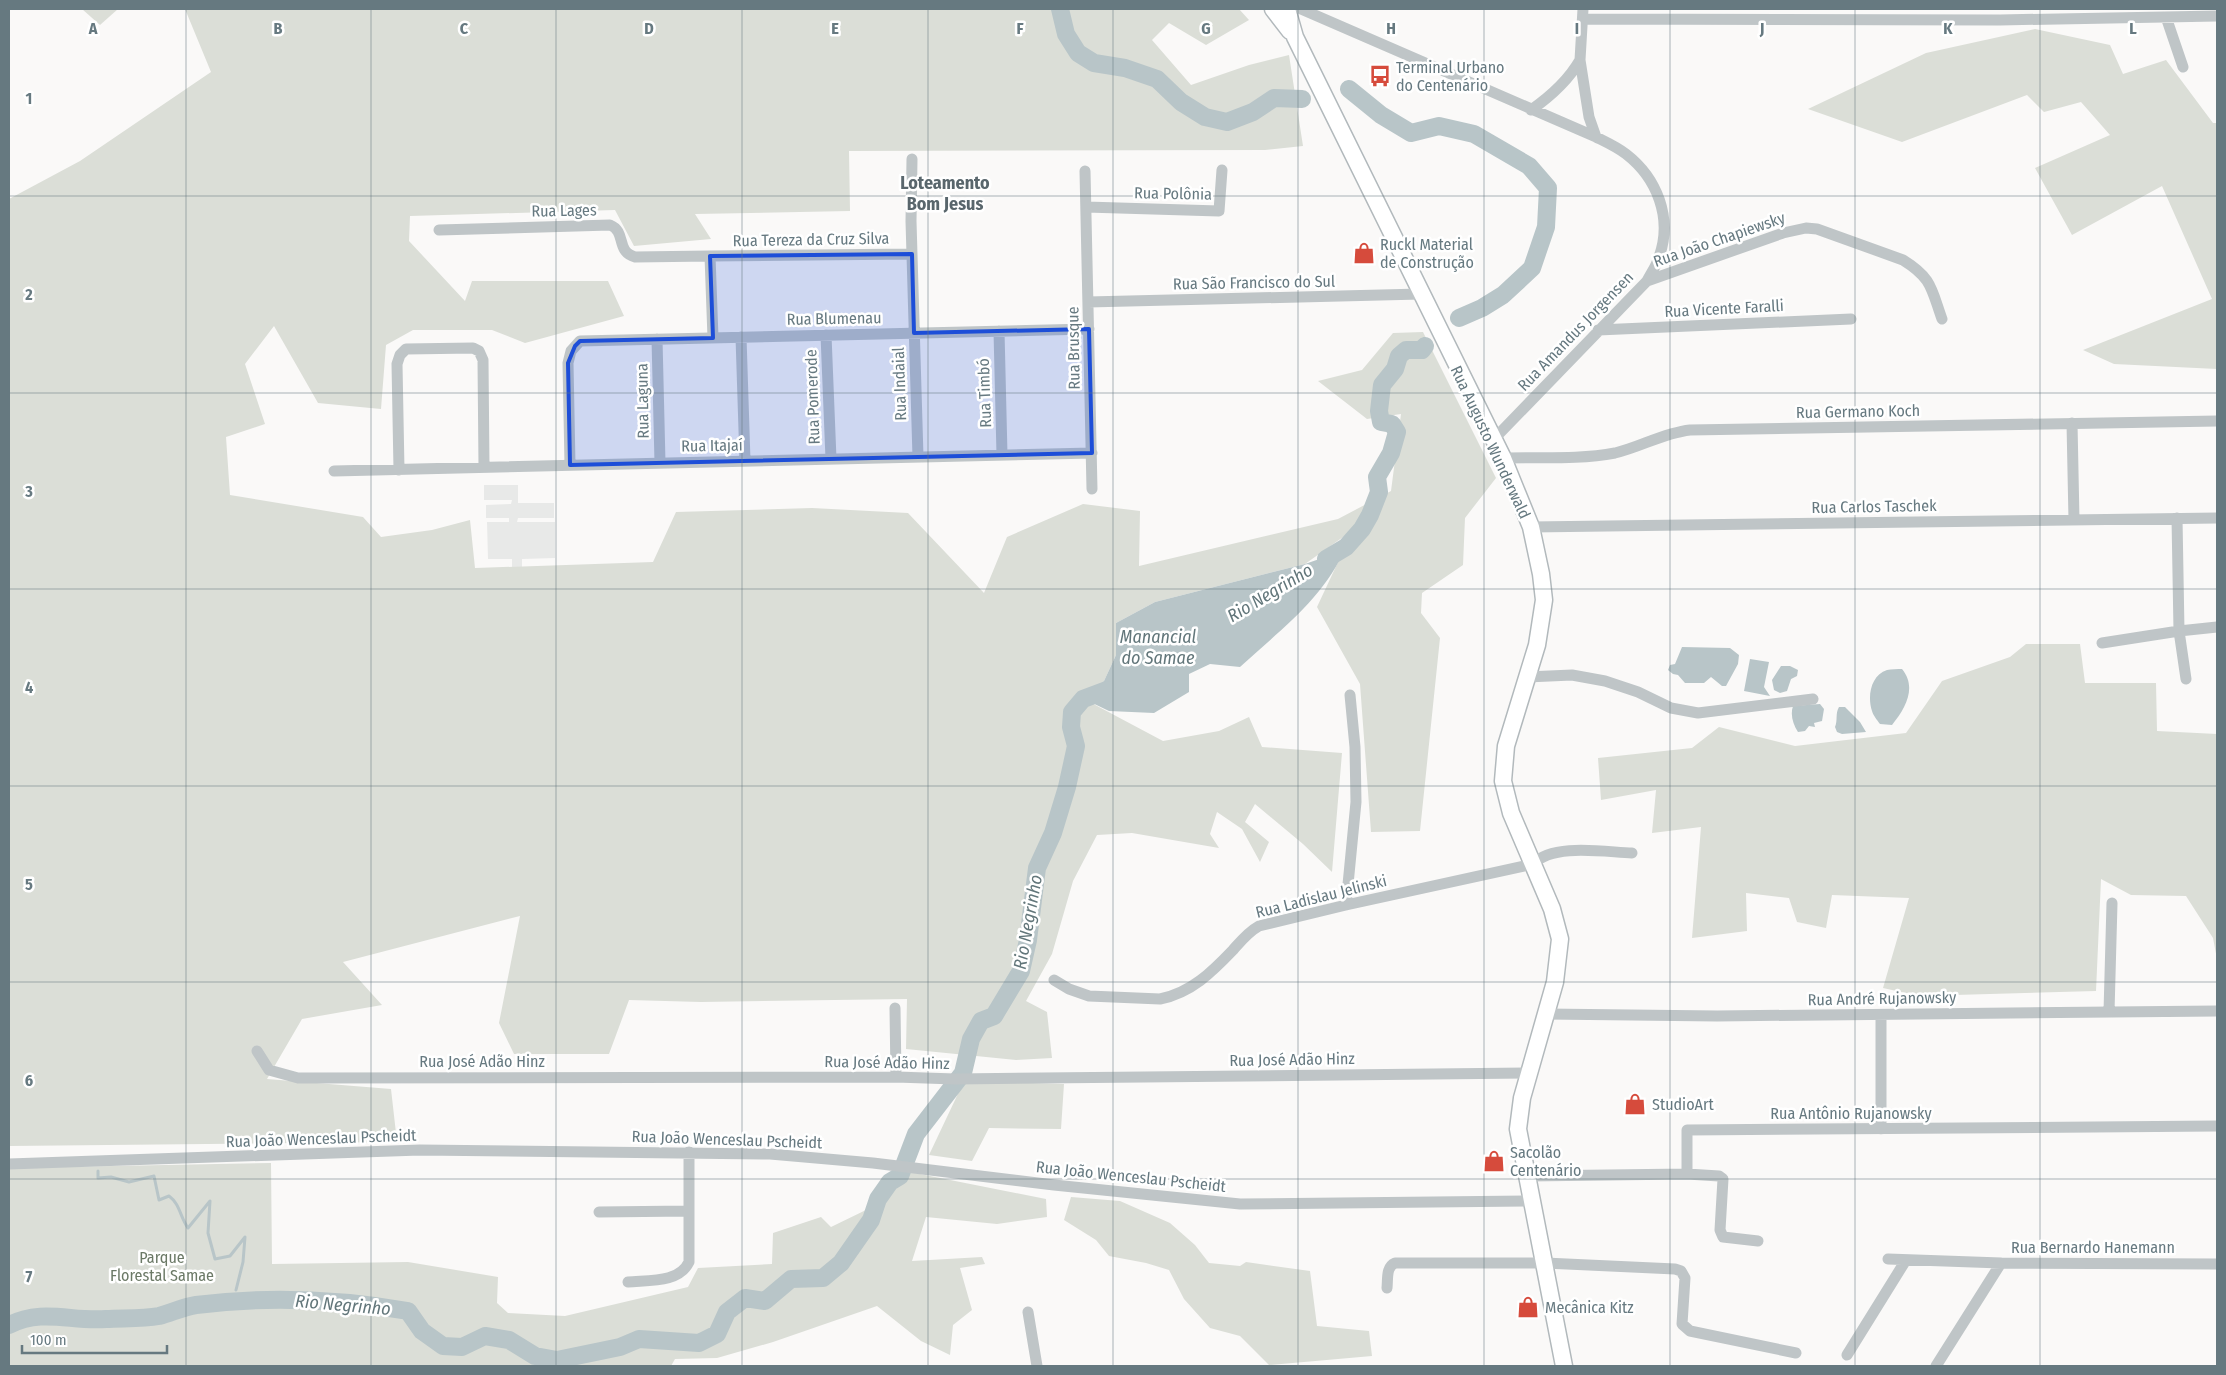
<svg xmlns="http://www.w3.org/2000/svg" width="2226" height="1375" viewBox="0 0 2226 1375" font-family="'Fira Sans Condensed',sans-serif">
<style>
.built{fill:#e8e9e8}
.green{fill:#dbded7}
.water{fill:#b8c5c8}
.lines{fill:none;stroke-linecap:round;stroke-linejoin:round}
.stream{stroke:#b8c5c8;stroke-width:3}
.river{stroke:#b8c5c8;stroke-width:18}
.secondary-casing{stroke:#b2b9bc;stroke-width:19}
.minor{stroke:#bfc5c7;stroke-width:11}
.secondary{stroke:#fff;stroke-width:16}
.marked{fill:#1d4ed8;fill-opacity:0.2;stroke:#1d4ed8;stroke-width:4;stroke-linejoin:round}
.grid{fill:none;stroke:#667980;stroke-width:1;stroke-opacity:0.55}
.labels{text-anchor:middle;stroke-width:5;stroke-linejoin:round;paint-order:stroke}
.poi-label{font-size:16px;fill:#667980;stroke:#fff;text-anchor:start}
.street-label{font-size:16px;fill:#667980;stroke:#fff}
.park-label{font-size:16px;fill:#6b7966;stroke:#fff}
.neighbourhood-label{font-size:18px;font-weight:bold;fill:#59666c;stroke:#fff}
.water-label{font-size:18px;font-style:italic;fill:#62767a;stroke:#fff}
.grid-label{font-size:16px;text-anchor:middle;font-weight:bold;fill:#667980;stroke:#fff;stroke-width:5;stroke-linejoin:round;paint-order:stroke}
</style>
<rect width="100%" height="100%" fill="#faf9f8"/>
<!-- built -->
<path class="built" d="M484,485H518V503H554V518H518L517,522H555V558L522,559V567H512V559H488L487,522H509V518H486V505L511,504L512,500H484Z"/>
<!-- green -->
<path class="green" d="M82,9H118L100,25Z
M185,9H1239L1249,20L1206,45L1169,23L1152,40L1191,85L1249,65L1289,55L1303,146L1265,150L849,151L850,211L695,214L711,239L634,246L615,210L410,216L409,241L465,301L472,281H608L624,316L525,343L492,330H413L386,345L381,409L318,403L274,326L245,364L265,424L226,437L230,495L363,517L381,537L432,530L470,520L475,568L653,562L676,512L812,508L908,513L984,593L1007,537L1083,504L1140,511L1139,566L1338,519L1391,491L1401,414L1367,419L1318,381L1362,370L1393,333L1423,332L1496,478L1465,518L1463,565L1422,593L1421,613L1440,638L1420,831L1371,832L1360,684L1317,607L1353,530L1305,564L1155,602L1116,623V655L1104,681L1084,699L1163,741L1219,731L1249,717L1262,747L1342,753L1332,872L1303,844L1255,804L1245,822L1269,842L1260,862L1242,829L1217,812L1210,834L1219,848L1132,833L1097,835L1073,881L1052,954L1026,1001L1047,1012L1052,1058L1016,1060L906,1049L907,999L701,1002L629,1000L609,1054H514L499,1023L520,916L343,962L382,1005L302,1019L267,1079L391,1089L397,1142L9,1146V199L80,161L211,72Z
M2035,29L2110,45L2123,74L2166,60L2213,123H2217V369L2114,364L2083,350L2212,299L2162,186L2072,235L2035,168L2110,135L2081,102L2044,112L2027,95L1902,142L1808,109L1926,53Z
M2026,644H2080L2085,683H2156L2157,731L2217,734V959L2213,938L2186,896L2131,895L2101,879L2096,991L1919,996L1883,988L1909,898L1832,895L1826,928L1797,922L1789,898L1746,893L1747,931L1692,938L1701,827L1652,833L1656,790L1601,800L1598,758L1692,748L1719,727L1795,746L1906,733L1942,681L2010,657Z
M964,1081L1064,1084L1061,1129L989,1128L972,1161L929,1155Z
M271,1163L272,1264L408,1262L498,1277L497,1303L508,1313L565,1316L688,1287L698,1268L772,1264L773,1233L821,1217L831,1227L868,1209L882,1177L910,1172L1046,1199L1047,1217L997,1224L926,1217L912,1261L982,1257L985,1264L960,1268L972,1310L953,1325L950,1355L921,1341L877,1306L773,1342L717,1358L675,1359L671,1366H9V1168Z
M1071,1197L1120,1201L1170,1223L1195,1245L1209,1263L1240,1266L1246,1262L1310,1271L1317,1326L1369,1331L1372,1356L1269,1365L1240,1336L1210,1328L1184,1299L1169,1270L1146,1263L1109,1256L1096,1240L1064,1220Z"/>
<!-- water -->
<path class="water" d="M1346,546C1325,598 1280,630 1240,667L1210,664L1189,674V692L1154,713L1109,711L1084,699L1104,681L1116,655V623L1155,602L1305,564L1331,555Z
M1682,647L1730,648L1739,655L1738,664L1726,686H1722L1711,677L1704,683H1685L1678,675L1673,674L1668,670L1670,665L1675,664Z
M1750,659L1769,662L1764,687L1770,696L1744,691Z
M1781,666H1790L1798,670L1797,676L1791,679L1787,691L1780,693L1774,690L1772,680Z
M1902,669C1917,687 1906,708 1892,725L1880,724C1877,720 1873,715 1872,711C1867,696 1871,675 1887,670C1891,669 1898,669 1902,669Z
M1820,704L1824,709L1822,721L1814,723L1815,727L1809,726L1805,731L1798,732C1793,724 1790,715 1793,706Z
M1839,707H1845L1860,722L1866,732L1842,734L1837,732L1835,727C1838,720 1835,714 1839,707Z"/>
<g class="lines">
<!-- stream -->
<path class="stream" d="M98,1171V1178L111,1177L129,1182L154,1176L159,1200L169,1196C180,1204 180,1217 188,1228L210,1201L208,1233L215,1259L230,1256L245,1237L243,1262L236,1290"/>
<!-- river -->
<path class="river" d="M1060,9L1066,34L1078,53L1094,63L1125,68L1157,79L1181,102L1205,117L1227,122L1253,112L1274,98L1302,99
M1349,89L1381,115L1411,133L1439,126L1474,134L1529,166L1548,188L1546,227L1532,268L1503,295L1482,308L1459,318
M1326,559L1346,547L1362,529L1370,515L1379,492L1377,477L1391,453L1397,432L1392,424L1381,422L1379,411L1382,385L1395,369L1399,356L1406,350H1422L1425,346
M9,1325C43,1308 71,1322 106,1319C123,1318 142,1319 159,1316C171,1313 183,1307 196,1305C267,1296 338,1299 408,1311L422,1331L443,1346L462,1347L485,1336L509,1340L535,1356L557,1360L620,1347L639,1339L699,1343L717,1334L727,1312L745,1298L765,1301L791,1279L823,1278L841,1263L871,1220L878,1199L890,1182L900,1176L916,1134L963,1073L971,1039L981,1021L994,1016L1021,971L1028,940L1037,868L1053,833L1067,787L1076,746L1071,727L1072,712L1083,699L1107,690"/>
<!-- secondary casing -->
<g class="secondary-casing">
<path id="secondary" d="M1273,9L1290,31
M1287,9L1295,37L1503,458L1531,527L1541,574L1544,600L1537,645L1506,746L1503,781L1511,813L1552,909L1560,939L1555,982L1522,1098L1518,1129L1564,1366"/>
</g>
<!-- minor -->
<path class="minor" d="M1301,9L1596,137C1606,142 1617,147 1626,154C1657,178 1673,218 1659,257C1657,265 1651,273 1647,281L1493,440
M1583,9L1580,60L1589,117L1596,137
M2166,17L2183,67
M1584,19L2000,20L2217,16
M1531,110C1551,96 1568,81 1580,60
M912,159L911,221L918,457
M1085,171L1092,489
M1086,207L1219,211L1222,170
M439,230L610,225C627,232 615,251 635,257L710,256L713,338
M710,256L912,254
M1647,281L1783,233L1806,228L1817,229L1903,260C1932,278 1931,288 1942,319
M1088,302L1421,294
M1598,330L1851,319
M999,331L1002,455
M826,335L831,459
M741,337L745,461
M657,339L660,463
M2072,423L2074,520
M1503,458C1539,457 1579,460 1615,453C1641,447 1663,433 1690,430L2217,421
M570,465L568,363L571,351L580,341L1089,329
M399,470L397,364L400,355L406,349L473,348L479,351L483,360L484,467
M334,471L1092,453
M2177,518L2179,631L2186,679
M1531,527L2217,518
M2102,643L2179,631L2217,627
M1527,677L1572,675L1605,681L1638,692L1671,708L1698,713L1813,699
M1346,905L1356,802L1355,747L1350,695
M1054,980L1069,989L1089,996L1160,999C1191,993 1212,972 1233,950C1241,941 1248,932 1259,926L1346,905L1533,864C1553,843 1604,852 1632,853
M895,1008L896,1077
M2109,1012L2112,903
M1546,1014L1717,1016L2217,1011
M1881,1015V1129
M257,1051L269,1070L298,1078L896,1077L955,1079L1529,1073
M9,1164L420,1150L770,1154L873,1163L1054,1185L1240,1204L1532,1201
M1687,1174L1719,1176L1723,1179L1720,1230L1723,1237L1758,1241
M1527,1176L1687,1174V1130L2217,1126
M599,1212L688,1211
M1888,1259L2001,1263
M628,1282C649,1280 679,1283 689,1262V1152
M1387,1288C1388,1278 1386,1267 1395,1263H1545L1675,1269L1681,1271L1685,1278L1682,1324L1690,1331L1796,1353
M1028,1312L1037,1366
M1847,1355L1906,1260
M1936,1366L2001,1263L2217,1264"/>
<!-- secondary -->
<use href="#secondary" class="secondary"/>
</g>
<!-- marked area -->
<path class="marked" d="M912,254L914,333L1089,329L1092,453L570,465L568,363L575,346L580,341L713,338L710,256Z"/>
<!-- grid -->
<path class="grid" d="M186,9V1366M371,9V1366M556,9V1366M742,9V1366M928,9V1366M1113,9V1366M1298,9V1366M1484,9V1366M1670,9V1366M1855,9V1366M2040,9V1366M9,196H2217M9,393H2217M9,589H2217M9,786H2217M9,982H2217M9,1179H2217"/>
<!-- icons -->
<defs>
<g id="bus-bare" transform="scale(1.725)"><path d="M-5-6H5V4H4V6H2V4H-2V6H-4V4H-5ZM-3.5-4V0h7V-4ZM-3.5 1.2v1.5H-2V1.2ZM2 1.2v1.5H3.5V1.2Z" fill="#d64b3c" stroke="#fff" stroke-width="2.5" paint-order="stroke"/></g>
<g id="shop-bare" transform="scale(1.725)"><path d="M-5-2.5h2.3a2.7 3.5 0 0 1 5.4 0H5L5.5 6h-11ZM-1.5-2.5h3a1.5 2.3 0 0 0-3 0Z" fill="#d64b3c" stroke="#fff" stroke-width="2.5" paint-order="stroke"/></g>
</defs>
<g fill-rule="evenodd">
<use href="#bus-bare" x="1380" y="76"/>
<use href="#shop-bare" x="1364" y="253"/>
<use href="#shop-bare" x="1635" y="1104"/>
<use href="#shop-bare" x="1494" y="1161"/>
<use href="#shop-bare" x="1528" y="1307"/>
</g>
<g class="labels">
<!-- poi labels -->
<g class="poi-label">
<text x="1396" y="73">Terminal Urbano<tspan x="1396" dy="18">do Centenário</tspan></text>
<text x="1380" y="250">Ruckl Material<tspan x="1380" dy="18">de Construção</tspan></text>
<text x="1652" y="1110">StudioArt</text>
<text x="1510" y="1158">Sacolão<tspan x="1510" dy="18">Centenário</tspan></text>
<text x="1545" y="1313">Mecânica Kitz</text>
</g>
<!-- street labels -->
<g class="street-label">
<text transform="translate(1173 193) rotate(1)" y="6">Rua Polônia</text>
<text transform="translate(564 210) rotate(-1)" y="6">Rua Lages</text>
<text transform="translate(811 239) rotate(-1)" y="6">Rua Tereza da Cruz Silva</text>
<text transform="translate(1719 239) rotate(-19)" y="6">Rua João Chapiewsky</text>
<text transform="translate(1254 282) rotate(-1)" y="6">Rua São Francisco do Sul</text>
<text transform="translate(1724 308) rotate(-3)" y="6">Rua Vicente Faralli</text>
<text transform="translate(834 318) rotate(-1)" y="6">Rua Blumenau</text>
<text transform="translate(1575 331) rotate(-46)" y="6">Rua Amandus Jorgensen</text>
<text transform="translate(1073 348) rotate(-91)" y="6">Rua Brusque</text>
<text transform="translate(899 384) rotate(-92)" y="6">Rua Indaial</text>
<text transform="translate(984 393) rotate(-92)" y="6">Rua Timbó</text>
<text transform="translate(812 397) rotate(-92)" y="6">Rua Pomerode</text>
<text transform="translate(642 401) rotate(-91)" y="6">Rua Laguna</text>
<text transform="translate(1858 411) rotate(-1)" y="6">Rua Germano Koch</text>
<text transform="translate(1491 442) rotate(65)" y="6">Rua Augusto Wunderwald</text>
<text transform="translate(712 445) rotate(-1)" y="6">Rua Itajaí</text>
<text transform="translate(1874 506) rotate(-1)" y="6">Rua Carlos Taschek</text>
<text transform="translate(1321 896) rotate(-14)" y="6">Rua Ladislau Jelinski</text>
<text transform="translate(1882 998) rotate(-1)" y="6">Rua André Rujanowsky</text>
<text transform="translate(1292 1059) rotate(-1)" y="6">Rua José Adão Hinz</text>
<text x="482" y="1067">Rua José Adão Hinz</text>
<text transform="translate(887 1062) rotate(1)" y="6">Rua José Adão Hinz</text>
<text x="1851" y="1119">Rua Antônio Rujanowsky</text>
<text transform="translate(321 1138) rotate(-2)" y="6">Rua João Wenceslau Pscheidt</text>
<text transform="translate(727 1139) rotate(2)" y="6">Rua João Wenceslau Pscheidt</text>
<text transform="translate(1131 1176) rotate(6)" y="6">Rua João Wenceslau Pscheidt</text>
<text x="2093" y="1253">Rua Bernardo Hanemann</text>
</g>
<!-- park labels -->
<g class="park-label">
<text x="162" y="1263">Parque<tspan x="162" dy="18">Florestal Samae</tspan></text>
</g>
<!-- neighbourhood labels -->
<g class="neighbourhood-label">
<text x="945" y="189">Loteamento<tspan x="945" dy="21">Bom Jesus</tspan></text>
</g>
<!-- water labels -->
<g class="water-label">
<text transform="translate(1270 593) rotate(-31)" y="6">Rio Negrinho</text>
<text x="1158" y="643">Manancial<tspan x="1158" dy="21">do Samae</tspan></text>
<text transform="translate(1028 922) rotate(-80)" y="6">Rio Negrinho</text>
<text transform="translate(343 1305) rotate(5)" y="6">Rio Negrinho</text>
</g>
</g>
<g class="grid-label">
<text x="93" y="34">A</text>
<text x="278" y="34">B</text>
<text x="464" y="34">C</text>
<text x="649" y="34">D</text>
<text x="835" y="34">E</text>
<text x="1020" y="34">F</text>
<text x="1206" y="34">G</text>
<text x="1391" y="34">H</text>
<text x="1577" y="34">I</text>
<text x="1762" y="34">J</text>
<text x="1948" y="34">K</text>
<text x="2133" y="34">L</text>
<text x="29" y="104">1</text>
<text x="29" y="300">2</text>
<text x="29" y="497">3</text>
<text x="29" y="693">4</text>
<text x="29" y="890">5</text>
<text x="29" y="1086">6</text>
<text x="29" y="1282">7</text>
</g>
<!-- border -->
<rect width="2226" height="1375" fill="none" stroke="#667980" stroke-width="20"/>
<!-- scale -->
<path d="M22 1345v8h145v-8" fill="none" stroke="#667980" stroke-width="2.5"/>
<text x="30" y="1345" font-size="15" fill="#667980" stroke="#ffffff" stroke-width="4" paint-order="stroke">100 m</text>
</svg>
